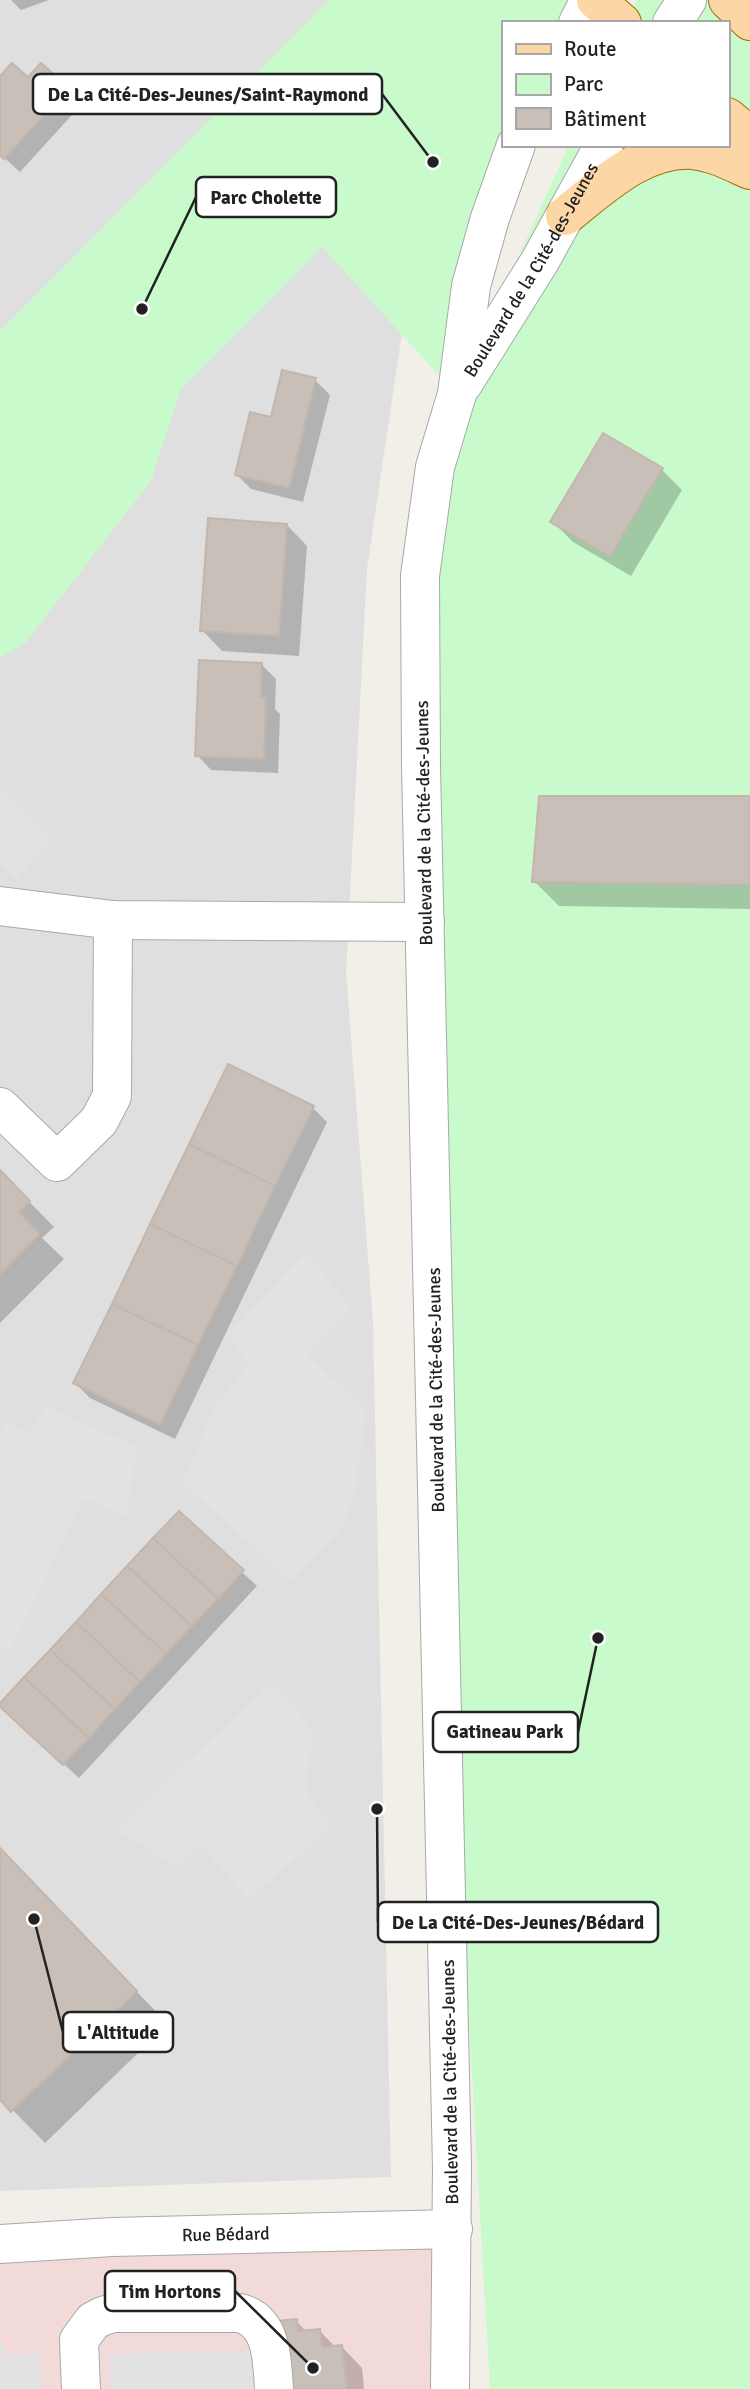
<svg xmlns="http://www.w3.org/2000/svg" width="750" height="2389" viewBox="0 0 750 2389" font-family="Signika,sans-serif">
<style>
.residential{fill:#e0dfdf}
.commercial{fill:#f2dad9}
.park{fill:#c8facc}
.parking{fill:#e2e2e2}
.shadow{fill:#0003}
.building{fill:#c7bfb8;stroke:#c4b6ab;stroke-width:2}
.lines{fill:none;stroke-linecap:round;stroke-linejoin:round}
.minor-casing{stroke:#a9a9a9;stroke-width:40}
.major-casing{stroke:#a06b00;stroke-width:40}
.minor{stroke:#fff;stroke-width:38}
.major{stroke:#fcd6a4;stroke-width:38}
.labels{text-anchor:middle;stroke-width:5;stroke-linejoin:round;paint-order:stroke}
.street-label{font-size:18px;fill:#222;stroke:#fff}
.leader{fill:none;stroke:#222;stroke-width:2.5}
.callout-dot{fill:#222;stroke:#fff;stroke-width:2.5}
.callout{fill:#fff;stroke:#222;stroke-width:2.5}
.callout-label{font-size:19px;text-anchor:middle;font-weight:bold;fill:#222}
</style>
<rect width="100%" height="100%" fill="#f2efe9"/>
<!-- residential -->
<path class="residential" d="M0,0H497L421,205L367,569L346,972L373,1322L391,2177L0,2191Z"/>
<!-- commercial -->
<path class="commercial" d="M453,2229L450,2389H0V2244Z"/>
<!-- park -->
<path class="park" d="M329,0H590L578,23H503V145L475,353L569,145H727V23H624L637,0H750V2389H490L404,887L414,714L457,395L322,247L181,389L151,481L26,642L0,658V331Z"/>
<!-- parking -->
<path class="parking" d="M0,790L52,840L16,880L0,864Z
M306,1253L352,1308L307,1355L366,1410L356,1488L340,1532L290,1581L183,1482L214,1408L249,1364L227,1334Z
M46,1407L138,1447L126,1516L84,1499L10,1651L0,1646V1434L6,1422L30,1432Z
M272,1682L313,1730L306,1791L331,1826L249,1900L201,1846L175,1866L117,1830Z
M0,2338L7,2356L39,2352L43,2389H0Z
M251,2351L254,2389H111L109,2354Z"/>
<!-- shadow -->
<path class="shadow" d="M11,0H49L21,10Z
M41,66L82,104L20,172L0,154V79L28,80Z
M315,380L330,395L303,502L251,489L236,474L272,419Z
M662,470L682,490L631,576L573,542L552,521Z
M287,525L307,546L299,656L222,651L202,630Z
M262,665L276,679L275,709L280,714L278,773L211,770L197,755Z
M750,798V909L559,906L534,881Z
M313,1108L327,1122L175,1439L90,1398L75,1383Z
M0,1172L54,1227L42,1238L64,1259L0,1323Z
M242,1572L257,1586L79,1778L15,1719Z
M0,1850L168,2024L45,2143L0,2097Z
M296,2321L307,2332L320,2331L336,2348L342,2347L362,2368L364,2389H285Z"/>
<!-- building -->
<path class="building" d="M12,63L28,77L41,63L69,88L4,159L0,155V76Z
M282,370L316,378L289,488L235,475L250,412L271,417Z
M603,433L663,468L610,557L550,522Z
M208,518L287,524L279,636L200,631Z
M199,660L262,663L261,697H266L264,759L195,756Z
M539,796H750V885L532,882Z
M228,1064L314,1106L275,1186L189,1144Z
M189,1144L275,1186L237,1266L150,1224Z
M0,1170L30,1201L19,1212L40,1234L0,1274Z
M150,1224L237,1266L198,1345L112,1304Z
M112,1304L198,1345L160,1425L73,1383Z
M179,1511L244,1570L218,1599L153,1538Z
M153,1538L218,1599L192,1626L127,1566Z
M127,1566L192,1626L166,1654L101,1594Z
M101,1594L166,1654L140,1682L76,1622Z
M76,1622L140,1682L115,1709L50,1650Z
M50,1650L115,1709L89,1738L24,1677Z
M24,1677L89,1738L63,1765L0,1707V1703Z
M0,1848L137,1991L11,2112L0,2100Z
M297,2319L298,2331L320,2329L322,2347L342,2345L347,2389H283L277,2321Z"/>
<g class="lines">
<!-- minor casing -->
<g class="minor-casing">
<g id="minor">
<path d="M578,23L590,0"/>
<path d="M672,23L687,0"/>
<path id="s1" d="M463,384L540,261L604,145"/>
<path d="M0,906L113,920L425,922"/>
<path d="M0,1107L57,1162L99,1121L112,1096L113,920"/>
<path id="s2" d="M0,2244L112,2237L453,2229"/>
<path d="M81,2389L79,2340L93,2321L103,2316L113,2313H240C273,2322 272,2361 274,2389"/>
<path d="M450,2389L452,2167L421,766L420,576L435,467L457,394L471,286L490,218L516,145"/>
</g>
</g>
<!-- major casing -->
<g class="major-casing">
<path id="major" d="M596,0L622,23
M728,0L750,21
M727,117L750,136
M565,216C602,187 642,147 693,150C713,152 732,162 750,170"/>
</g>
<!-- minor -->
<use href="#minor" class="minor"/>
<!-- major -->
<use href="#major" class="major"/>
</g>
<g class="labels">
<!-- street labels -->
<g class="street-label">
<text dy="6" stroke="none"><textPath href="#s1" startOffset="133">Boulevard de la Cité-des-Jeunes</textPath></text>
<text transform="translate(424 823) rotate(-91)" y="6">Boulevard de la Cité-des-Jeunes</text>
<text transform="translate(436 1390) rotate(-91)" y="6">Boulevard de la Cité-des-Jeunes</text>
<text transform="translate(450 2082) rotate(-91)" y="6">Boulevard de la Cité-des-Jeunes</text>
<text dy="6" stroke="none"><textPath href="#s2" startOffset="226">Rue Bédard</textPath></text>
</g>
</g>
<!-- callouts -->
<path class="leader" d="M433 162L382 94M142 309L196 197M598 1638L578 1732M377 1809L378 1922M34 1919L63 2032M313 2368L235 2291"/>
<g class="callout-dot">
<circle cx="433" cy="162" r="7"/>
<circle cx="142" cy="309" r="7"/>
<circle cx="598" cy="1638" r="7"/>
<circle cx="377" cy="1809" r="7"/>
<circle cx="34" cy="1919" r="7"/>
<circle cx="313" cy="2368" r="7"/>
</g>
<g class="callout">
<rect x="33" y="74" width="349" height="40" rx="7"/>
<rect x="196" y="177" width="140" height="40" rx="7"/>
<rect x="433" y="1712" width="145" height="40" rx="7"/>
<rect x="378" y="1902" width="280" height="40" rx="7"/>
<rect x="63" y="2012" width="110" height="40" rx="7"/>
<rect x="105" y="2271" width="130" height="40" rx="7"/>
</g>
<g class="callout-label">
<text x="208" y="101">De La Cité-Des-Jeunes/Saint-Raymond</text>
<text x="266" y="204">Parc Cholette</text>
<text x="505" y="1738">Gatineau Park</text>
<text x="518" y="1929">De La Cité-Des-Jeunes/Bédard</text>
<text x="118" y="2039">L'Altitude</text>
<text x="170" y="2298">Tim Hortons</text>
</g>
<!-- legend -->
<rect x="502" y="21" width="228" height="126" fill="#ffffff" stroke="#a7a7a7" stroke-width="2"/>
<rect x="516" y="44" width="35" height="10" fill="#fcd6a4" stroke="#a7a7a7" stroke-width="2"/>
<text x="564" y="56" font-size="21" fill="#222222">Route</text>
<rect x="516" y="74" width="35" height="21" fill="#c8facc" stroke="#a7a7a7" stroke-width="2"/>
<text x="564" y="91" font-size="21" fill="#222222">Parc</text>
<rect x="516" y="108" width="35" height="21" fill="#c7bfb8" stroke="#a7a7a7" stroke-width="2"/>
<text x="564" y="126" font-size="21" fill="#222222">Bâtiment</text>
</svg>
